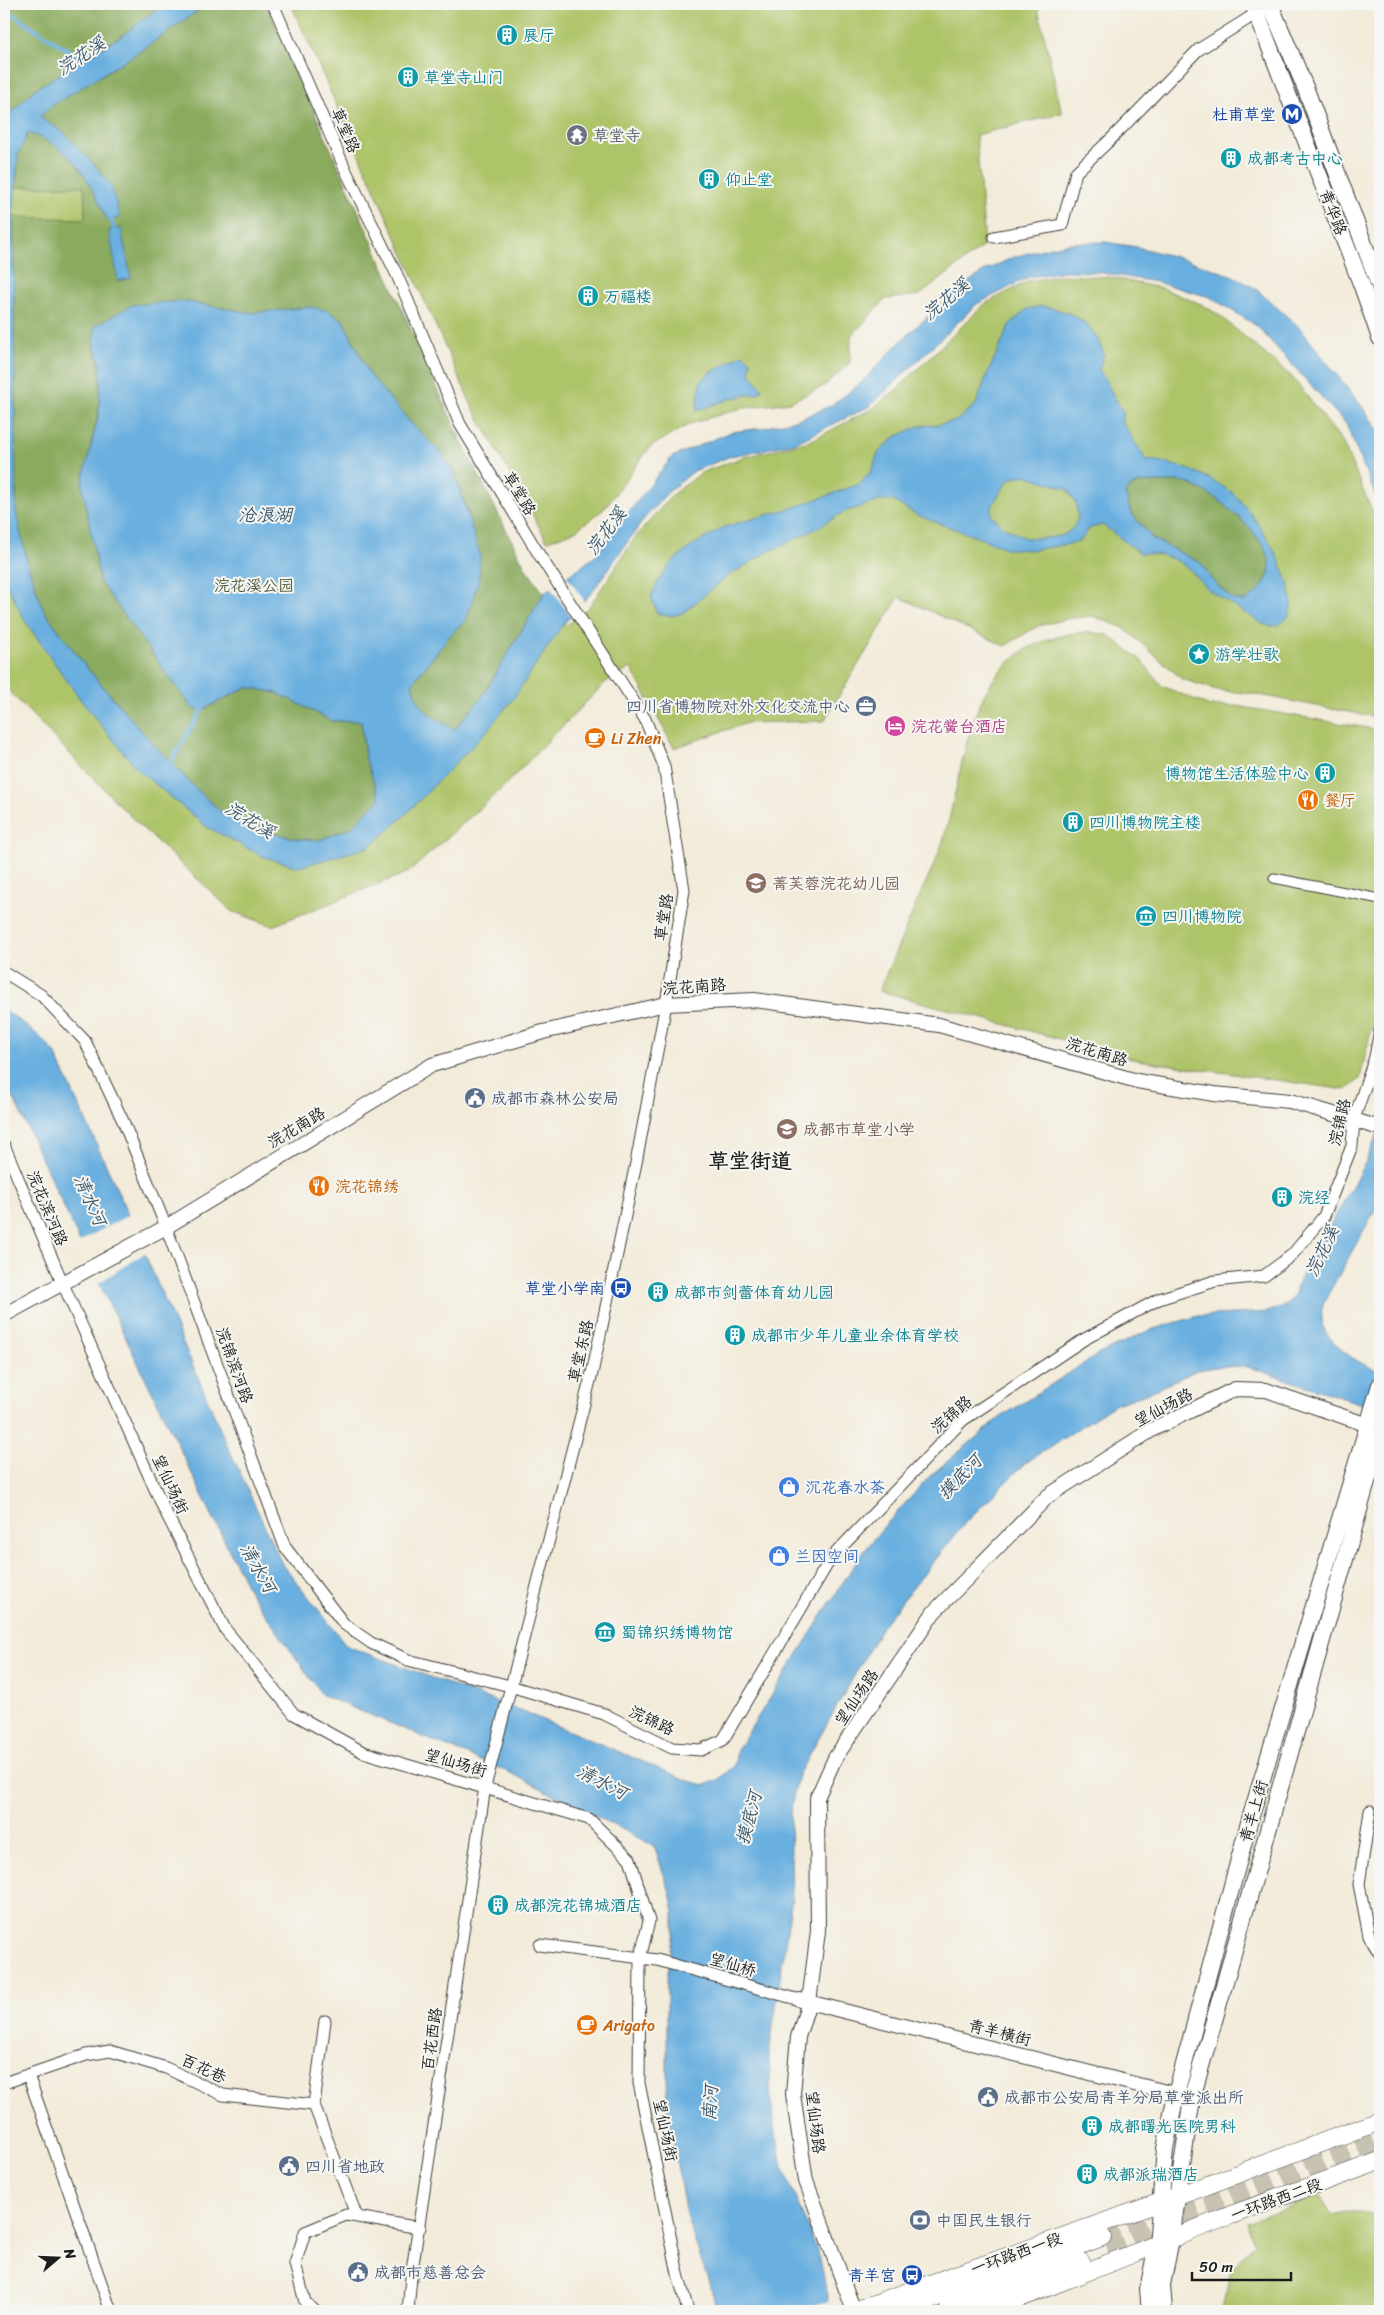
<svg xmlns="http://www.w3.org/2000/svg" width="1384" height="2315" viewBox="0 0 1384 2315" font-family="Sriracha,'LXGW WenKai TC',sans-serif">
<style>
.green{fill:#aec469;stroke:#657042}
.forest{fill:#8aaa5d;stroke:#53633c}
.water{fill:#69afdf;stroke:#42667e;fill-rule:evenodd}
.pier{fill:#f3ebd9}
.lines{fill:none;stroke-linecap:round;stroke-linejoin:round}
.stream{stroke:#69afdf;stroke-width:4}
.primary-tunnel{stroke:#c8c2b3;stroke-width:18;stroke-dasharray:18 9;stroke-linecap:butt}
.pedestrian-casing{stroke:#3c3b38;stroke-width:11}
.minor-casing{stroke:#3c3b38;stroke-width:13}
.tertiary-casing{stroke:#3c3b38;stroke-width:16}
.secondary-casing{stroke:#3c3b38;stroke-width:18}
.primary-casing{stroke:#3c3b38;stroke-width:19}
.pedestrian{stroke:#fff;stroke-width:9}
.minor{stroke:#fff;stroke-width:11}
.tertiary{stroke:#fff;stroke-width:14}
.secondary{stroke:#fff;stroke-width:16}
.primary{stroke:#fff;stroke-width:18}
.labels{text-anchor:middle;stroke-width:4;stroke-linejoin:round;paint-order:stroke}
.culture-label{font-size:16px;fill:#0d838f;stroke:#f6f6f2;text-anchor:start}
.transit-label{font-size:16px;fill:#164399;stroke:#f6f6f2;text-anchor:end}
.street-label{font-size:16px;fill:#1c1c1c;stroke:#f6f6f2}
.worship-label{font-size:16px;fill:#5b616d;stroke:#f6f6f2;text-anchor:start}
.park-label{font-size:16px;fill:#4f5737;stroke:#f6f6f2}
.service-label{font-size:16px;fill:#4e5e75;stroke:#f6f6f2;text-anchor:start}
.hotel-label{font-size:16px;fill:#b23c85;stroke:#f6f6f2;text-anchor:start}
.food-label{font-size:16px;fill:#c56008;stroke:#f6f6f2;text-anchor:start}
.education-label{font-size:16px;fill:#785e54;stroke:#f6f6f2;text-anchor:start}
.shop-label{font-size:16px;fill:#366cbe;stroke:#f6f6f2;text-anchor:start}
.water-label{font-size:18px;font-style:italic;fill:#3b576a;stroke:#f6f6f2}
.district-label{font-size:21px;font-weight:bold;fill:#1c1c1c;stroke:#f6f6f2}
</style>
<rect width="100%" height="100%" fill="#f6f6f2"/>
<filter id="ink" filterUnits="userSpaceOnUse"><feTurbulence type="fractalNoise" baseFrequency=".02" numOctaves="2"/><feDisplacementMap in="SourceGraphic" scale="10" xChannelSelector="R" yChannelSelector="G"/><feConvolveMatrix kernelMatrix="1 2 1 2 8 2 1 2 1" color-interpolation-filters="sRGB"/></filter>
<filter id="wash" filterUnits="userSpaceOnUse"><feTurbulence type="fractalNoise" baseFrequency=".0096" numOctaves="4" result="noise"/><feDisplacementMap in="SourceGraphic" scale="20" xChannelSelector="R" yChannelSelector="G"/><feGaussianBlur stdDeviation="1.12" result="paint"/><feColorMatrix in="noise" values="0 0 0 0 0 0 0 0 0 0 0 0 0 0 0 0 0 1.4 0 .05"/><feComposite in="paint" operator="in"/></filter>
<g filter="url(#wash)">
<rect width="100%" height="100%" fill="#f3ebd9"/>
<!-- green -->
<path class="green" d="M4,4H266L459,437L526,569L566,626L589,607L635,538L674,493L703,472L741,458L810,441L872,409L895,391L986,303L1029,281L1061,275L1108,277L1161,288L1201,304L1219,315L1292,377L1342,441L1380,529V718L1254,694L1217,690L1182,679L1124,628L1092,616L1066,619L1038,626L1005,646L899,597L824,721L747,723L674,748L631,668L606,682L500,790L409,872L272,926L232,911L135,821L4,686Z
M291,4H1037L1062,113L976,135L985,245L920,295L886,299L851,336L850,363L824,386L790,402L738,409L690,424L650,447L604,509L575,531L547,541L471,404Z
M1089,632L1108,635L1140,659L1162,686L1210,706H1236L1380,730V988L1360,1079L1346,1090L1143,1061L879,991C893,958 907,925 921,893C928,877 936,861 942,844C971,753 962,640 1089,632Z
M1320,2196L1332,2215C1348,2210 1364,2211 1380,2217V2311H1223L1230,2272L1254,2243L1247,2223Z"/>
<!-- forest -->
<path class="forest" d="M4,4H164L123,35L34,90L4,120Z
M207,4H266L459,437L526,569L544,593L482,697L454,730C431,714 420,714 412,684L451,634L466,620L469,515L455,475L442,454L410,422L369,374L343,320L309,307L252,313L182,301L132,305L94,344C106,378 100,410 91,444L150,650L192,708L202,710L247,687L277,693L332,721H361L365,757L380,799L351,828L319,840L298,839L254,828L220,811L192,785L144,734L87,668L44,611L28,566L16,512L13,217L85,219L84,186L16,187L18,155L28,133L48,108L142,50Z
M1177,481C1203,481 1272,538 1270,566C1269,584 1257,594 1244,602L1232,599L1211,579L1201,563L1153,539L1131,513L1125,493C1136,477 1159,485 1177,481Z"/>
<!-- water -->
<path class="water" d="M164,4H207L142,50L48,108L40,118L62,131L97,168L111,186L120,218L107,220C88,178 75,148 28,133L18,155L13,217L16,512L28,566L44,611L87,668L144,734L192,785L220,811L254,828L298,839L319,840L351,828L380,799L365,757L361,721H332L277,693L247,687L202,710L192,708L100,582L82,484L99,413L101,364L94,344L95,326L132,305L182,301L252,313L309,307L326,310L343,320L369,374L410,422L442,454L455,475L480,555L479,579L466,620L451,634L412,684C420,714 431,714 454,730L482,697L544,593L593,558L672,457L731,432L763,428L802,418L832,405L861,383L904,338L960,288L986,270L1014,257L1043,249L1071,243L1105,242L1137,247L1187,260L1233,276L1256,289L1299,327L1363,408L1380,433V506L1346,424L1257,326L1210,297L1156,282L1097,272L1064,271L1029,277L977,304L870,406L795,443L731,456L694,471L668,492L644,519L593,591L561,627L513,699L484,734L402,818L369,847L299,867L264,857L207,827L138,770L82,702L25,621L4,579V120L34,90L123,35Z
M121,228L131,278L118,281L109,230Z
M1043,306C1075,313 1093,321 1104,355L1099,369L1124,414L1121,421L1147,461C1156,459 1164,463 1173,465C1193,469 1214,480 1231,492C1253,509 1312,599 1284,621C1277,627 1272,627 1263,624L1210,591L1189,569L1176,560L1161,555L1140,553L1103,525L1090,528L1081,540L1069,544L1032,550L1009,549L919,516L893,501L883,500L844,512L815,529L766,553L728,576L684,612L673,616L663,615L657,613L651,597L658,581L674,560L692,546L724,527L795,507L860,484L872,470L878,453L895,437L919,426L936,425L956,421L976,404L986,377L1010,324L1027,309ZM1025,475L1067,489L1076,503L1078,517L1074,527L1064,535L1048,538H1025L1004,527L991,515L993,504L1009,479ZM1177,481C1203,481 1272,538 1270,566C1269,583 1257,594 1244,602L1232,599L1211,579L1201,563L1153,539L1131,513L1125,493C1136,476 1159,485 1177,481Z
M743,354L751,361L750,373L762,389L759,393L729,399L696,411L701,381L708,374Z
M4,1009L39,1036L55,1053L116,1187L224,1438L281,1562L347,1646L526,1713L689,1781L705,1785L718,1780L734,1766L737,1750L854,1565L880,1531L932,1474L1001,1417L1097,1355L1150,1330L1198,1316L1268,1312L1286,1305L1294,1296L1298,1283L1365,1163L1380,1129V1201L1324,1302C1323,1306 1321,1310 1321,1314C1319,1340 1359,1365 1380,1371V1410L1248,1367L1224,1366L1197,1370L1146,1394L1116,1404L1024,1464L965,1523L883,1625L798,1775L790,1813L792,1897L769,2053L771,2103L781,2162L820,2258L830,2311H719L714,2298L686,2215L667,2108V1979L674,1931V1912L670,1892L654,1846L513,1774L322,1695L249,1591L98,1281L15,1101L4,1083Z"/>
<!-- pier -->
<path class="pier" d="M565,574L586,603L572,618L549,586Z
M130,1214L146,1252L97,1284L78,1243Z
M829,2300L832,2311H798Z"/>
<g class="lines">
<!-- stream -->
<path class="stream" d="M4,9L88,63
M110,214L115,234
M169,765L204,706"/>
</g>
</g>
<g filter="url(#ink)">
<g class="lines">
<!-- primary-tunnel -->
<path class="primary-tunnel" d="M1102,2237L1380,2133
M1108,2252L1380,2150"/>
<!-- pedestrian casing -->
<g class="pedestrian-casing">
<path id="pedestrian" d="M1274,878L1380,899"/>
</g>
<!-- minor casing -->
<g class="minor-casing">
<path id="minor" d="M273,4L346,171L397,275L460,424L540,556L645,719L664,766L684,890L666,1004L636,1163L593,1369L485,1787L411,2277L408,2311
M994,237L1062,225L1076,172L1111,139L1198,50L1257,13
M4,972L41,995L85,1041L123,1121L166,1227L285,1547L344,1624L371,1643L408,1660L510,1686L604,1714L672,1748L701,1750L723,1740L831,1558L963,1420L1083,1340L1159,1299L1215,1281L1264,1276L1292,1255L1324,1216L1352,1146L1354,1119L1375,1057L1380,1030
M4,1145L63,1284L164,1509L225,1629L294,1714L363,1752L589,1819L630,1859L649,1921L640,1959L639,2083L678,2274L688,2311
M1370,1811L1359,1884L1369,1936L1380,1954
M540,1945L657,1960L800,2000
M28,2075L111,2311
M4,2083L86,2055L110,2051L166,2068L223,2095L314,2105L357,2217
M314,2105L325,2021
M315,2311L305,2302L295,2264L305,2232L346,2215L420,2228"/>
</g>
<!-- tertiary casing -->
<g class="tertiary-casing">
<path id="tertiary" d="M4,1315L166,1227L432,1065L543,1032L666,1004L754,1000L939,1025L1137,1081L1214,1094L1290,1101L1380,1128
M800,2000L1186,2097
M854,2311L806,2181L793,2094L798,2037L809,2002L818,1931L817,1798L835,1758L934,1612L1048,1496L1153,1429L1235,1389L1266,1390L1368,1425"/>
</g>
<!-- secondary casing -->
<g class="secondary-casing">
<path id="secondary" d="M1253,4L1362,286L1380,338
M1270,4L1305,87L1380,287
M1150,2311L1148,2289L1157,2245L1165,2149L1176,2094L1248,1826L1380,1385
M1164,2311L1162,2285L1171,2239L1192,2098L1380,1436"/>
</g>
<!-- primary casing -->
<g class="primary-casing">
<path id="primary" d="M854,2311L1178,2196L1380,2121
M899,2311L1102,2237
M948,2311L1081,2262
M987,2311L1231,2215L1380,2161"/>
</g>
<!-- pedestrian -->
<use href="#pedestrian" class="pedestrian"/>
<!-- minor -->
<use href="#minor" class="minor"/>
<!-- tertiary -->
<use href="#tertiary" class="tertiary"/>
<!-- secondary -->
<use href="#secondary" class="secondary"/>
<!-- primary -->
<use href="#primary" class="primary"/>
</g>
</g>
<!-- icons -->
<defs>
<g id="building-disc" transform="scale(1.125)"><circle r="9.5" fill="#0f9aa8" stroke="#f6f6f2"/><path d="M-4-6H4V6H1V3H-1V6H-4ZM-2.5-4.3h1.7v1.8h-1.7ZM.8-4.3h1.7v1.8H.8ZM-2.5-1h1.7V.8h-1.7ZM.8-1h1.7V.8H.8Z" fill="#fff"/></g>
<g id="metro-disc" transform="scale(1.125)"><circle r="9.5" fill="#1a4fb4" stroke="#f6f6f2"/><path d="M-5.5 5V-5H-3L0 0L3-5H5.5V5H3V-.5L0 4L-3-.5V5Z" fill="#fff"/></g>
<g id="temple-disc" transform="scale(1.125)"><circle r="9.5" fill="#6b7280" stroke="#f6f6f2"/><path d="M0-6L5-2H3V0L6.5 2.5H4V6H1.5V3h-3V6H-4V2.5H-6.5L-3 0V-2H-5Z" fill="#fff"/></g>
<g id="sight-disc" transform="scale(1.125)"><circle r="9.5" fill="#0f9aa8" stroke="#f6f6f2"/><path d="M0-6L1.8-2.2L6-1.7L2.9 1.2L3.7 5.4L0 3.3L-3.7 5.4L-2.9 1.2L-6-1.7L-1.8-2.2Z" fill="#fff"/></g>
<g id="office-disc" transform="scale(1.125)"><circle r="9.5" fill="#5c6f8a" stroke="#f6f6f2"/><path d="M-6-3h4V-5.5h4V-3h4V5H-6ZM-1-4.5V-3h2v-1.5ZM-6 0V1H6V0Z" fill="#fff"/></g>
<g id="hotel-disc" transform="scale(1.125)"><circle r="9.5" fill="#d1479c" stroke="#f6f6f2"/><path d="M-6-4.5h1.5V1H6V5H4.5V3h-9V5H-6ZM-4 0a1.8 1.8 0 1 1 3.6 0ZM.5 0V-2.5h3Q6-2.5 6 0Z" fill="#fff"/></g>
<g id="cafe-disc" transform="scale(1.125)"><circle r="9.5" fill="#e8710a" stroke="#f6f6f2"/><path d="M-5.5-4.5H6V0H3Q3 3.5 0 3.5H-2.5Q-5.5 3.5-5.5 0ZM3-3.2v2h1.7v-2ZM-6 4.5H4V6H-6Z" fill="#fff"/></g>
<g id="restaurant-disc" transform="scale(1.125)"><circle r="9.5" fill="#e8710a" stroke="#f6f6f2"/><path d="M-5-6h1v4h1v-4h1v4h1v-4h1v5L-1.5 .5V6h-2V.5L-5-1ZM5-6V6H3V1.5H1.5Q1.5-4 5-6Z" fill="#fff"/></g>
<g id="school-disc" transform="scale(1.125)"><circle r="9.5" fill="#8d6e63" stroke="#f6f6f2"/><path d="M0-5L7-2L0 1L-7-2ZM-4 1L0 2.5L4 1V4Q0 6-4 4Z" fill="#fff"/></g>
<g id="museum-disc" transform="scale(1.125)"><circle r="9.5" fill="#0f9aa8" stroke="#f6f6f2"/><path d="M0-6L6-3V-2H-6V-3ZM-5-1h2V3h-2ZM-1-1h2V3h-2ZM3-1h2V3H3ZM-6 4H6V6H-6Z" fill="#fff"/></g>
<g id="civic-disc" transform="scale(1.125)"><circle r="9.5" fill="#5c6f8a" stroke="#f6f6f2"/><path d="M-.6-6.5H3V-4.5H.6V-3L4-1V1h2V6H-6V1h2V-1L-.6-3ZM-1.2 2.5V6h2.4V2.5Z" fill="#fff"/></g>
<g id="bus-disc" transform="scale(1.125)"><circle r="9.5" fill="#1a4fb4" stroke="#f6f6f2"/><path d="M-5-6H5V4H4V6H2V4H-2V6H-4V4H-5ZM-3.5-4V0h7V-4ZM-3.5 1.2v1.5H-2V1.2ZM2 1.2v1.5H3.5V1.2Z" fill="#fff"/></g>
<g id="shop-disc" transform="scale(1.125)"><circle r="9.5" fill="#3f7fe0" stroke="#f6f6f2"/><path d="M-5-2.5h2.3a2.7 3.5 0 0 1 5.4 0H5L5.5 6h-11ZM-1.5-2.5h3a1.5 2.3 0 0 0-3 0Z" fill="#fff"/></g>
<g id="bank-disc" transform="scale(1.125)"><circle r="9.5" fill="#5c6f8a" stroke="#f6f6f2"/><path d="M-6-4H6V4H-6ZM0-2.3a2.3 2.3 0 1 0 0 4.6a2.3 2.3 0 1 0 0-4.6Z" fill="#fff"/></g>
</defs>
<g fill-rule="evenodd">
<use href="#building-disc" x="507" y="35"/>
<use href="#building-disc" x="408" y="77"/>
<use href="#metro-disc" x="1292" y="114"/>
<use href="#temple-disc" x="577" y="135"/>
<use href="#building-disc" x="1231" y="158"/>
<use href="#building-disc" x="709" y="179"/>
<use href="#building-disc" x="588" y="296"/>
<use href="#sight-disc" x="1199" y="654"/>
<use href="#office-disc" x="866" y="706"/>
<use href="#hotel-disc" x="895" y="726"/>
<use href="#cafe-disc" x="595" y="738"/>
<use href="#building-disc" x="1325" y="773"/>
<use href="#restaurant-disc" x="1308" y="800"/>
<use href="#building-disc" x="1073" y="822"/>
<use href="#school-disc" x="756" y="883"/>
<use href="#museum-disc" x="1146" y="916"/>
<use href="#civic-disc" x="475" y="1098"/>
<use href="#school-disc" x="787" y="1129"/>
<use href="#restaurant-disc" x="319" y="1186"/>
<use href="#building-disc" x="1282" y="1197"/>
<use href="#bus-disc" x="621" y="1288"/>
<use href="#building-disc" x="658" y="1292"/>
<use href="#building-disc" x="735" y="1335"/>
<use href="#shop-disc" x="789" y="1487"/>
<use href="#shop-disc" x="779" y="1556"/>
<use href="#museum-disc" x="605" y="1632"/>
<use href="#building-disc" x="498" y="1905"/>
<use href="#cafe-disc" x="587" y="2025"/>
<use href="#civic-disc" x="988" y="2097"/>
<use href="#building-disc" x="1092" y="2126"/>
<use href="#civic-disc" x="289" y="2166"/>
<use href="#building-disc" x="1087" y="2174"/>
<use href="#bank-disc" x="920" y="2220"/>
<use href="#civic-disc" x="358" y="2272"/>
<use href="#bus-disc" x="912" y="2275"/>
</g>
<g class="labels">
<!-- culture labels -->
<g class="culture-label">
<text x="523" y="41">展厅</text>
<text x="424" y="83">草堂寺山门</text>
<text x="1247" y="164">成都考古中心</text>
<text x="725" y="185">仰止堂</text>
<text x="604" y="302">万福楼</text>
<text x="1215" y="660">游学壮歌</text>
<text x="1309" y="779" text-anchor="end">博物馆生活体验中心</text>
<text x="1089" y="828">四川博物院主楼</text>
<text x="1162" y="922">四川博物院</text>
<text x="1298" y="1203">浣经</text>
<text x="674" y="1298">成都市剑蕾体育幼儿园</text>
<text x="751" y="1341">成都市少年儿童业余体育学校</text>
<text x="621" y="1638">蜀锦织绣博物馆</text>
<text x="514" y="1911">成都浣花锦城酒店</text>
<text x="1108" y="2132">成都曙光医院男科</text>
<text x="1103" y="2180">成都派瑞酒店</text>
</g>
<!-- transit labels -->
<g class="transit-label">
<text x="1276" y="120">杜甫草堂</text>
<text x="605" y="1294">草堂小学南</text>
<text x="896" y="2281">青羊宫</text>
</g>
<!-- street labels -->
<g class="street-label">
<text transform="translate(346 130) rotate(66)" y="6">草堂路</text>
<text transform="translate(1334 212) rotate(69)" y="6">青华路</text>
<text transform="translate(520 493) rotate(59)" y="6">草堂路</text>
<text transform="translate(663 917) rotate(-81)" y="6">草堂路</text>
<text transform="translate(694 986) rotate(-4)" y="6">浣花南路</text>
<text transform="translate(1097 1051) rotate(17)" y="6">浣花南路</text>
<text transform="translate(1339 1122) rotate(-77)" y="6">浣锦路</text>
<text transform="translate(296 1127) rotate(-31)" y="6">浣花南路</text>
<text transform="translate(48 1208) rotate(67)" y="6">浣花滨河路</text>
<text transform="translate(580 1351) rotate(-77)" y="6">草堂东路</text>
<text transform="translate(235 1365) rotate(70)" y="6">浣锦滨河路</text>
<text transform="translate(1163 1407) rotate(-28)" y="6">望仙场路</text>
<text transform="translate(951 1414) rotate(-41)" y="6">浣锦路</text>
<text transform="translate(171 1484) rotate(65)" y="6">望仙场街</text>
<text transform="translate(856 1697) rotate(-56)" y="6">望仙场路</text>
<text transform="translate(652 1720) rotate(25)" y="6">浣锦路</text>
<text transform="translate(456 1762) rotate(16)" y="6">望仙场街</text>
<text transform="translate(1253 1811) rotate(-74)" y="6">青羊上街</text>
<text transform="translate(733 1964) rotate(16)" y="6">望仙桥</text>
<text transform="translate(1000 2032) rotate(14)" y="6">青羊横街</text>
<text transform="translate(431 2039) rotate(-82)" y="6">百花西路</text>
<text transform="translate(204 2068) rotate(25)" y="6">百花巷</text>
<text transform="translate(816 2122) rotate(83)" y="6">望仙场路</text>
<text transform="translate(666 2130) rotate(78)" y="6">望仙场街</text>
<text transform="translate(1276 2199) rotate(-20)" y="6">一环路西二段</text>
<text transform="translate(1016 2253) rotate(-20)" y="6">一环路西一段</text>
</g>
<!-- worship labels -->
<g class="worship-label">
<text x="593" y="141">草堂寺</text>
</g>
<!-- park labels -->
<g class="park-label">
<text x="254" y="591">浣花溪公园</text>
</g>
<!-- service labels -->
<g class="service-label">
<text x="850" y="712" text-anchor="end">四川省博物院对外文化交流中心</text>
<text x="491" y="1104">成都市森林公安局</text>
<text x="1004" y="2103">成都市公安局青羊分局草堂派出所</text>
<text x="305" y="2172">四川省地政</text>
<text x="936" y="2226">中国民生银行</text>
<text x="374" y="2278">成都市慈善总会</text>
</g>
<!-- hotel labels -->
<g class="hotel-label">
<text x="911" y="732">浣花黉台酒店</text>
</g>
<!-- food labels -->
<g class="food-label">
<text x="611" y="744">Li Zhen</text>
<text x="1324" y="806">餐厅</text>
<text x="335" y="1192">浣花锦绣</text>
<text x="603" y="2031">Arigato</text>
</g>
<!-- education labels -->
<g class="education-label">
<text x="772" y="889">菁芙蓉浣花幼儿园</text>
<text x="803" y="1135">成都市草堂小学</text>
</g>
<!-- shop labels -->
<g class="shop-label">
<text x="805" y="1493">沉花春水茶</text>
<text x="795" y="1562">兰因空间</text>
</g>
<!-- water labels -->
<g class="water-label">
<text transform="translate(81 56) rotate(-34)" y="6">浣花溪</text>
<text transform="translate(946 299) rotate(-40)" y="6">浣花溪</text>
<text x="265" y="521">沧浪湖</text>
<text transform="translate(606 531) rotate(-53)" y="6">浣花溪</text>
<text transform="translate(250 820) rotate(31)" y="6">浣花溪</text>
<text transform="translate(90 1200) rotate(66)" y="6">清水河</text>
<text transform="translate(1322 1251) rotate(-65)" y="6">浣花溪</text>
<text transform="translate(960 1477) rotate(-46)" y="6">摸底河</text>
<text transform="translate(258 1568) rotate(60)" y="6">清水河</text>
<text transform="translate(602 1782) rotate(27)" y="6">清水河</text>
<text transform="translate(749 1818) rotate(-75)" y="6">摸底河</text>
<text transform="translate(710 2103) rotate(-86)" y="6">南河</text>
</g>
<!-- district labels -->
<g class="district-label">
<text x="750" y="1168">草堂街道</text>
</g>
</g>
<!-- margin -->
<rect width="1384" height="2315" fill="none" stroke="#f6f6f2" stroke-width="20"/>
<!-- north arrow -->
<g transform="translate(58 2258) rotate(71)" stroke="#f6f6f2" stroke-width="4" paint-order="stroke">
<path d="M0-4L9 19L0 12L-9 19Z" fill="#1c1c1c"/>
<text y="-8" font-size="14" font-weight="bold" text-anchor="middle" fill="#1c1c1c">N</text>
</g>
<!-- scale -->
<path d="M1192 2272v8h99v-8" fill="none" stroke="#1c1c1c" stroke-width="2.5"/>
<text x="1199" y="2272" font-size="15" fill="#1c1c1c" stroke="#f6f6f2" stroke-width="4" paint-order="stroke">50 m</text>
</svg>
